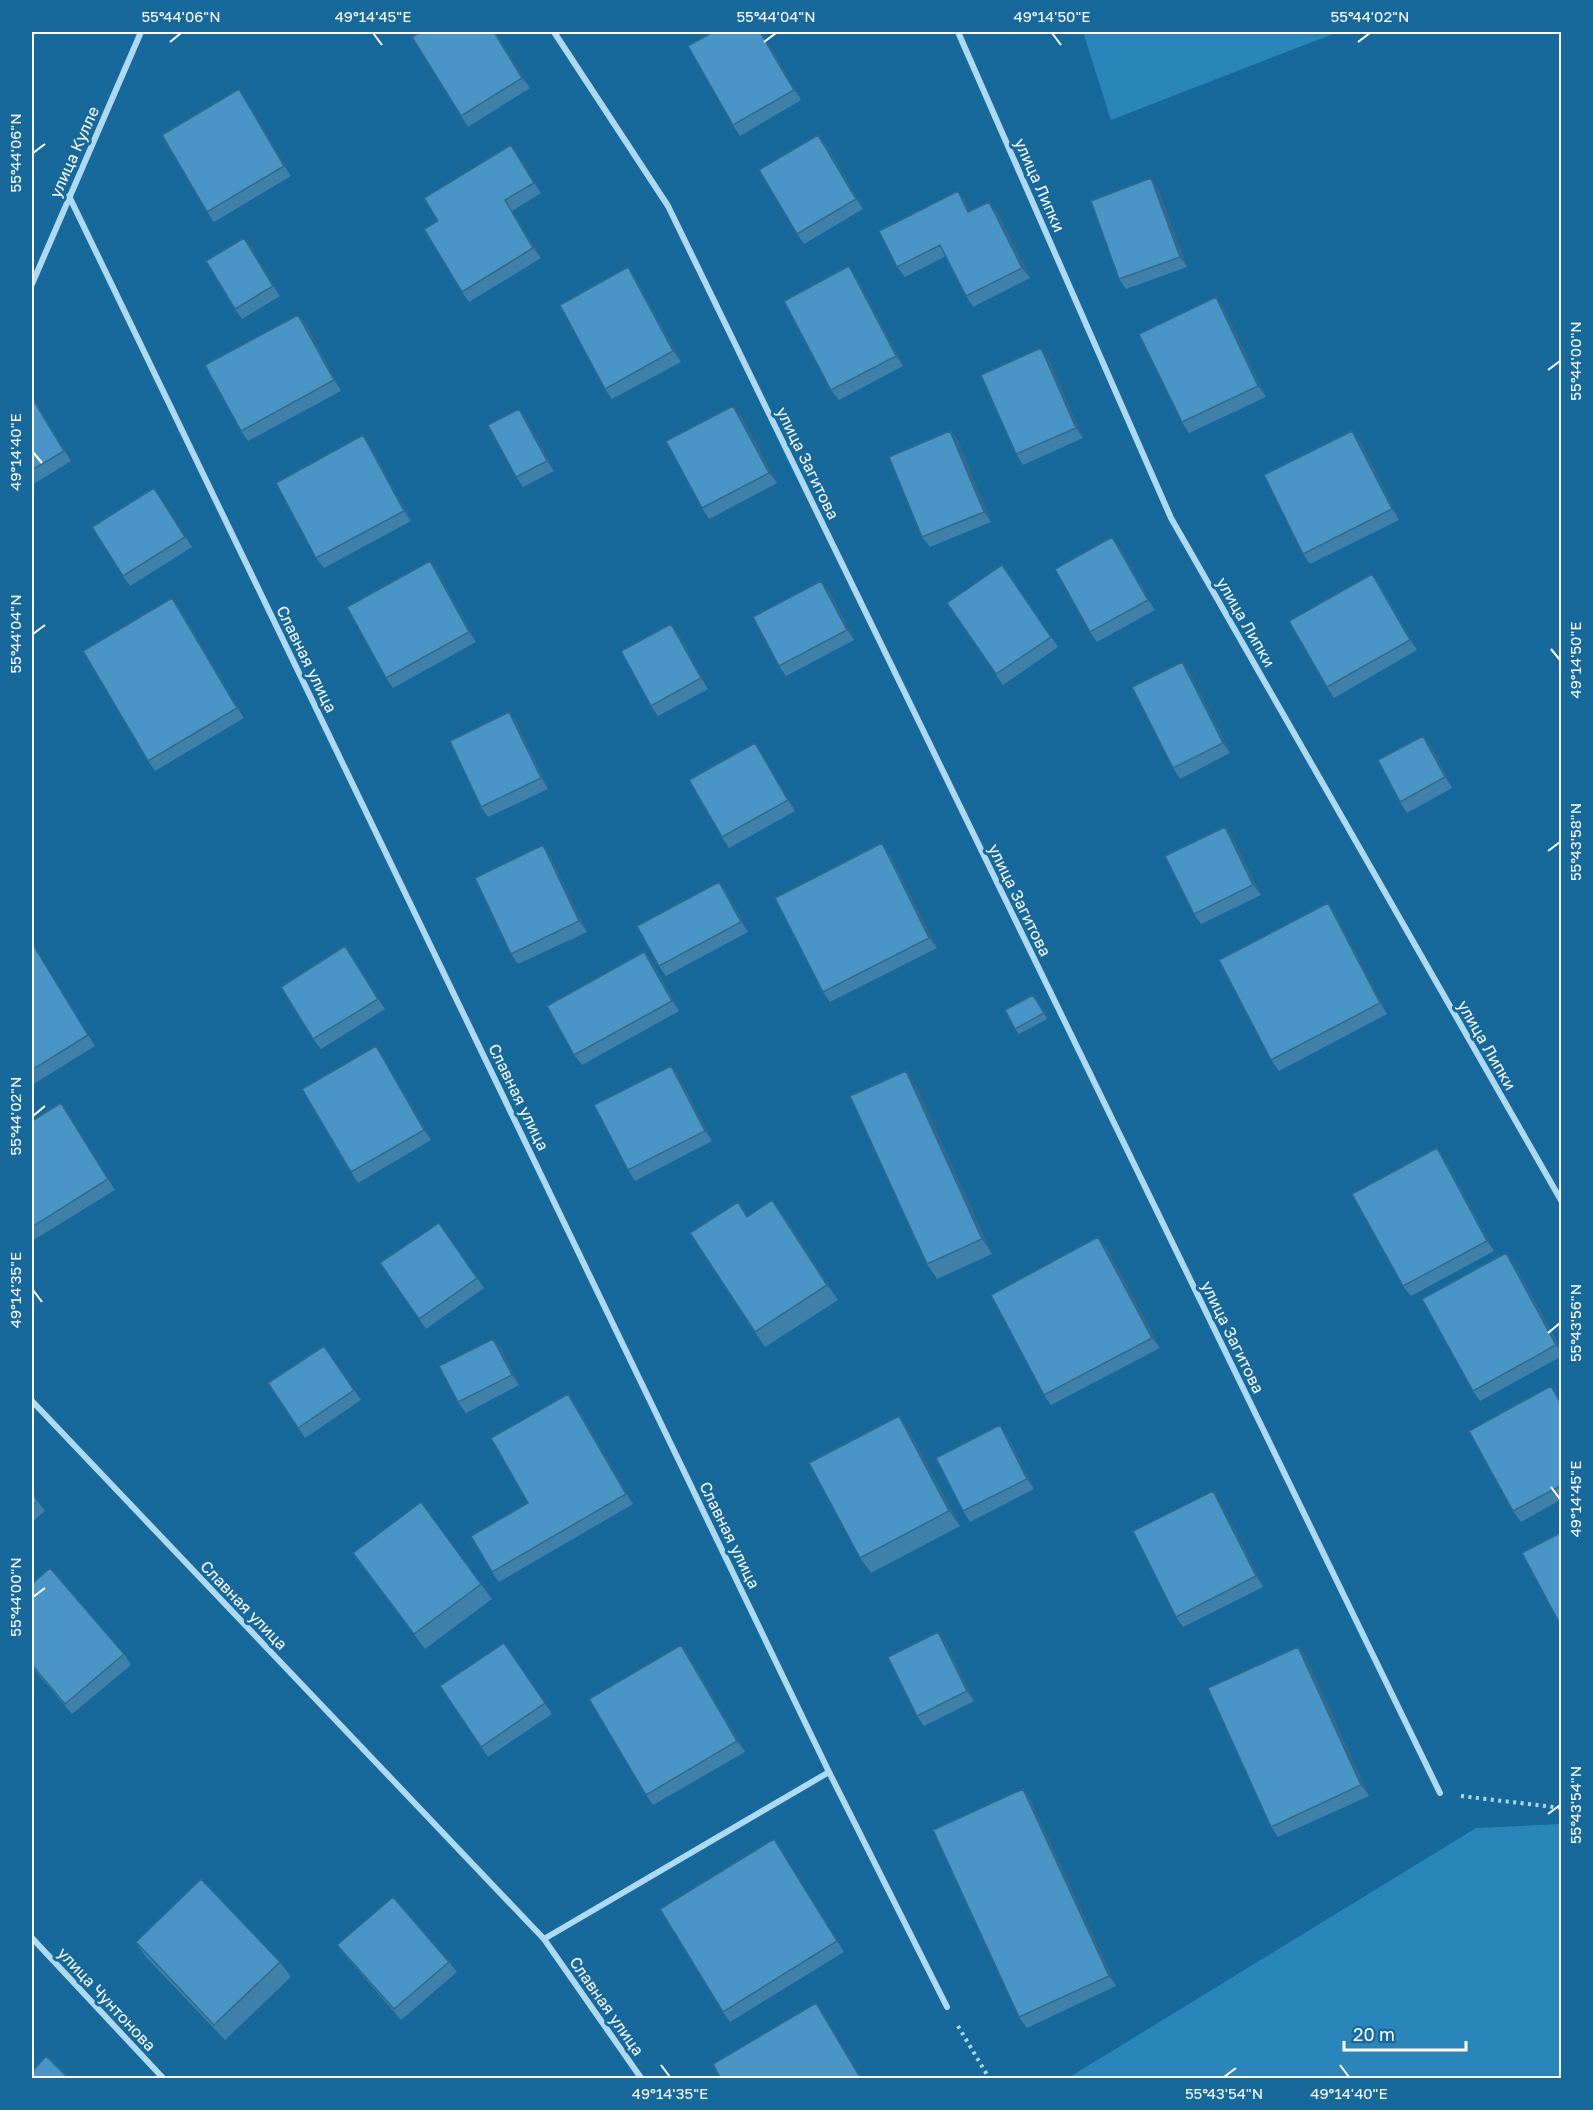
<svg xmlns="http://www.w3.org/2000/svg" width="1593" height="2110" viewBox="0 0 1593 2110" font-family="'Golos Text',sans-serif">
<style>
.green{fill:#2a85ba}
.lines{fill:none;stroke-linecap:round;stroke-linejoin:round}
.path{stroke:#aed9f2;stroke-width:4;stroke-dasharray:3 4.5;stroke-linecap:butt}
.minor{stroke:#aed9f2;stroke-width:6}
.wall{fill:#3f81aa}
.shaded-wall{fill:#33698b}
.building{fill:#4996c6;stroke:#33698b;stroke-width:1.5}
.ticks{fill:none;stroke:#fff;stroke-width:2}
.labels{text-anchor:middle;stroke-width:6;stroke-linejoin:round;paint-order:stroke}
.street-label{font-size:16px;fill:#fff;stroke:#17699c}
.neatline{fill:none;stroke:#fff;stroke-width:2}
.ticks-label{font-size:15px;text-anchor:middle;fill:#fff}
</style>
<rect width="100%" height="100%" fill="#17699c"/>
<!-- green -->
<path class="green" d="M1083,32H1338L1111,120Z
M1561,1824V2078H1068L1476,1828Z"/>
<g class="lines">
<!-- path -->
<path class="path" d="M1461,1796L1562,1808
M958,2026L989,2078"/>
<!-- minor -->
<path class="minor" d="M554,32L668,206L1440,1793
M958,32L1171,518L1562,1202
M69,196L829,1772L947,2007
M32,284L141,32
M32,1401L544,1939L641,2078
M32,1938L163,2078
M544,1939L829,1772"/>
</g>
<!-- wall -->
<path class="wall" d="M495,32L530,88L468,127L461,116Z
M761,32L801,100L740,136L733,125Z
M246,100L291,176L214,222L207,212Z
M511,145L541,193L512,211L541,258L469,302L462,292Z
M826,145L863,209L804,244L797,234Z
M1158,189L1187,267L1126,289L1119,279Z
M965,201L970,211L997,212L1030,278L973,307L966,296L946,256L905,277L897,267Z
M251,248L280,296L242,319L235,309Z
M849,266L856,277L903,366L839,400L831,390Z
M628,267L635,278L681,362L612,399L605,389Z
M1216,297L1223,307L1266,397L1189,433L1182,422Z
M298,315L306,325L341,391L248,441L241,431Z
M1048,358L1083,438L1023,465L1016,454Z
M32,397L71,461L32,485Z
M741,416L777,483L709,519L702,508Z
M526,419L554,471L523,487L516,477Z
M950,431L958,441L991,522L930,547L922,537Z
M363,435L370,446L411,521L324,568L316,558Z
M1360,441L1399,520L1310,564L1303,554Z
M154,488L192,547L130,586L123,576Z
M1119,547L1155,610L1097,642L1090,632Z
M430,561L437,571L476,642L393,688L386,678Z
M1002,565L1058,647L1003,685L947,603Z
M1372,574L1379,584L1417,650L1334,698L1327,687Z
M829,591L854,640L786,676L779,666Z
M172,598L179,608L244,718L155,771L148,761Z
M671,624L679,635L708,689L658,716L651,706Z
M1182,662L1189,672L1230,753L1180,779L1173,768Z
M509,712L516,722L548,789L488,817L481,807Z
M1431,746L1452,788L1407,813L1400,802Z
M762,754L795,811L729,848L722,837Z
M1225,827L1232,837L1261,895L1201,924L1194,914Z
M889,854L937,948L830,1002L823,992Z
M550,856L587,932L518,964L511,954Z
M719,882L726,892L748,932L666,976L659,966Z
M1328,903L1335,914L1387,1014L1279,1071L1271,1060Z
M32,942L95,1046L32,1085Z
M644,952L652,962L679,1011L582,1065L574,1055Z
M352,957L385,1009L321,1049L313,1039Z
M1037,1000L1047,1019L1019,1034L1015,1029Z
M376,1046L383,1057L431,1140L358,1183L351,1172Z
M671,1066L678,1076L712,1141L635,1181L628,1170Z
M916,1086L992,1254L937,1279L927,1264Z
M61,1103L115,1190L32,1241V1121Z
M1444,1158L1494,1251L1411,1296L1403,1286Z
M783,1215L838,1300L765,1347L755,1332Z
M439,1223L484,1288L426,1329L380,1263Z
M1098,1237L1106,1247L1160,1348L1051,1405L1044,1395Z
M1513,1263L1562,1351V1356L1480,1401L1473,1391Z
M493,1339L501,1349L519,1385L466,1413L458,1402Z
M324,1346L361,1400L305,1438L268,1383Z
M1551,1386L1562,1403V1499L1521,1522L1513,1511Z
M575,1404L633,1504L499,1582L492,1572L528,1503Z
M899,1416L909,1431L960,1526L871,1573L860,1558Z
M1007,1435L1034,1489L970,1522L963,1511Z
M32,1494L45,1511L32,1522Z
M1220,1501L1263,1587L1183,1627L1176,1617Z
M353,1553L481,1584L492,1599L425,1649Z
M32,1584L124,1654L131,1665L72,1714L32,1667Z
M945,1642L974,1701L924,1726L917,1716Z
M504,1643L552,1714L488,1757L440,1686Z
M681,1645L688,1655L745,1752L653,1805L646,1795Z
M1298,1647L1306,1657L1369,1796L1278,1837L1271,1827Z
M1023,1789L1030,1799L1116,1986L1027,2028L1019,2017Z
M781,1850L844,1952L730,2022L723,2012Z
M136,1942L280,1962L291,1977L225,2040L146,1957Z
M337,1945L449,1962L457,1972L401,2020L345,1955Z"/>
<!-- shaded-wall -->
<path class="shaded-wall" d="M494,32H495L530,88L522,78Z
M760,32H761L801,100L794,90Z
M239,89L246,100L291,176L284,166Z
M818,135L826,145L863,209L856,199Z
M511,145L518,155L541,193L534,183Z
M1151,178L1158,189L1187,267L1180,257Z
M958,191L965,201L976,222L968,212Z
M505,200L512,211L541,258L533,248Z
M989,202L997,212L1030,278L1022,268Z
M244,238L251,248L280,296L273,286Z
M849,266L856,277L903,366L896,356Z
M628,267L635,278L681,362L673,351Z
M1216,297L1223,307L1266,397L1258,386Z
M298,315L306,325L341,391L334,380Z
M1041,348L1048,358L1083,438L1076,428Z
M733,406L741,416L777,483L769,473Z
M519,409L526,419L554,471L547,461Z
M950,431L958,441L991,522L984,512Z
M1352,431L1360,441L1399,520L1392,509Z
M363,435L370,446L411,521L404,511Z
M154,488L162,499L192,547L185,537Z
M1112,537L1119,547L1155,610L1148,600Z
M430,561L437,571L476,642L469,632Z
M1372,574L1379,584L1417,650L1410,640Z
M821,581L829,591L854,640L847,630Z
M172,598L179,608L244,718L237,708Z
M671,624L679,635L708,689L701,678Z
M1182,662L1189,672L1230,753L1223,743Z
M509,712L516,722L548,789L541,778Z
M1423,736L1431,746L1452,788L1445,777Z
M755,743L762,754L795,811L788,800Z
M1225,827L1232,837L1261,895L1253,885Z
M882,843L889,854L937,948L929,938Z
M543,845L550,856L587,932L579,921Z
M719,882L726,892L748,932L741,922Z
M1328,903L1335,914L1387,1014L1380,1003Z
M32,942L95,1046L88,1035L32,943Z
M345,946L352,957L385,1009L378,999Z
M644,952L652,962L679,1011L672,1001Z
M376,1046L383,1057L431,1140L424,1130Z
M671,1066L678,1076L712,1141L705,1131Z
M906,1071L916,1086L992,1254L982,1239Z
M61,1103L68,1113L115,1190L108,1179Z
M1437,1148L1444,1158L1494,1251L1487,1241Z
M772,1200L783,1215L838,1300L827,1285Z
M1098,1237L1106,1247L1160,1348L1152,1338Z
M1506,1253L1513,1263L1562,1352L1556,1345Z
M493,1339L501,1349L519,1385L512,1375Z
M1551,1386L1558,1396L1562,1403V1406Z
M568,1394L575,1404L633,1504L626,1494Z
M899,1416L909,1431L960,1526L949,1511Z
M1000,1425L1007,1435L1034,1489L1027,1479Z
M1213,1491L1220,1501L1263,1587L1256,1576Z
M938,1632L945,1642L974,1701L967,1691Z
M681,1645L688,1655L745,1752L737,1741Z
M1298,1647L1306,1657L1369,1796L1361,1785Z
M1023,1789L1030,1799L1116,1986L1109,1976Z
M816,2003L823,2013L862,2079H861Z"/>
<!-- building -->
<path class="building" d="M421,32H494L522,78L461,116L412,37Z
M713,32H760L794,90L733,125L688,46Z
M239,89L284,166L207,212L162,135Z
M818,135L856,199L797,234L759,170Z
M511,145L534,183L505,200L533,248L462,292L424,229L438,221L424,198Z
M1151,178L1180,257L1119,279L1091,201Z
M958,191L968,212L989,202L1022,268L966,296L940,245L897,267L879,231Z
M244,238L273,286L235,309L206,261Z
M849,266L896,356L831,390L784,301Z
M628,267L673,351L605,389L560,305Z
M1216,297L1258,386L1182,422L1139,334Z
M298,315L334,380L241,431L205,365Z
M1041,348L1076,428L1016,454L981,375Z
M32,398L64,451L32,470Z
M733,406L769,473L702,508L666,441Z
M519,409L547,461L516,477L488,425Z
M950,431L984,512L922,537L889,457Z
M1352,431L1392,509L1303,554L1264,475Z
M363,435L404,511L316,558L276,483Z
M154,488L185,537L123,576L92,527Z
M1112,537L1148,600L1090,632L1055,569Z
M430,561L469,632L386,678L347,607Z
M1002,565L1051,637L996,674L947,603Z
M1372,574L1410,640L1327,687L1289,621Z
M821,581L847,630L779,666L753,617Z
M172,598L237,708L148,761L83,651Z
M671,624L701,678L651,706L621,651Z
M1182,662L1223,743L1173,768L1132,687Z
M509,712L541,778L481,807L450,741Z
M1423,736L1445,777L1400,802L1378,760Z
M755,743L788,800L722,837L689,780Z
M1225,827L1253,885L1194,914L1165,856Z
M882,843L929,938L823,992L775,898Z
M543,845L579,921L511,954L475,878Z
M719,882L741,922L659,966L637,926Z
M1328,903L1380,1003L1271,1060L1219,960Z
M32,943L88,1035L32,1070Z
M345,946L378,999L313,1039L281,987Z
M644,952L672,1001L574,1055L547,1006Z
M1033,995L1044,1013L1015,1029L1005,1010Z
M376,1046L424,1130L351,1172L302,1089Z
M671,1066L705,1131L628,1170L594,1105Z
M906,1071L982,1239L927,1264L850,1096Z
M61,1103L108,1179L32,1227V1121Z
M1437,1148L1487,1241L1403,1286L1352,1194Z
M772,1200L827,1285L755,1332L690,1233L738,1202L747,1217Z
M439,1223L477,1278L419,1319L380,1263Z
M1098,1237L1152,1338L1044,1395L991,1295Z
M1506,1253L1556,1345L1473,1391L1422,1299Z
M493,1339L512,1375L458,1402L439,1366Z
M324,1346L354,1390L298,1428L268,1383Z
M1551,1386L1562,1406V1485L1513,1511L1469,1431Z
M568,1394L626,1494L492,1572L471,1536L528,1503L491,1438Z
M899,1416L949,1511L860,1558L809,1463Z
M1000,1425L1027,1479L963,1511L936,1458Z
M1213,1491L1256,1576L1176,1617L1133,1531Z
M32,1494L37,1501L32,1506Z
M421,1502L481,1584L414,1634L353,1553Z
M1562,1532V1621L1559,1622L1522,1553Z
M50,1568L124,1654L65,1704L32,1665V1584Z
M938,1632L967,1691L917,1716L888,1657Z
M504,1643L545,1703L481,1747L440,1686Z
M681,1645L737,1741L646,1795L589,1699Z
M1298,1647L1361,1785L1271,1827L1208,1688Z
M1023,1789L1109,1976L1019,2017L933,1830Z
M774,1839L837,1941L723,2012L660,1909Z
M201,1879L280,1962L214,2025L136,1942Z
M393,1897L449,1962L394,2009L337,1945Z
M816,2003L861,2079H721L713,2064Z
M46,2056L69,2079H32V2072Z"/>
<!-- ticks -->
<path class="ticks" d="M373,33L382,45M1052,33L1061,45M170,42L181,33M764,42L776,33M1358,42L1370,33M33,153L45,144M1548,370L1560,361M33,452L42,463M33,634L45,625M1551,649L1560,660M1548,851L1560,842M33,1116L45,1106M33,1290L42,1302M1548,1333L1560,1323M1551,1487L1560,1499M33,1597L45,1588M1548,1814L1560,1805M661,2065L670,2077M1340,2065L1349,2077M1224,2077L1236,2068"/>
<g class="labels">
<!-- street labels -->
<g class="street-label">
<text transform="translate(74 152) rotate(-66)" y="6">улица Кулле</text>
<text transform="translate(1040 185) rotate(66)" y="6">улица Липки</text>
<text transform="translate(808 463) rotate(64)" y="6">улица Загитова</text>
<text transform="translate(1246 622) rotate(60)" y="6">улица Липки</text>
<text transform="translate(307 659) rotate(64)" y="6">Славная улица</text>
<text transform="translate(1020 900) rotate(64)" y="6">улица Загитова</text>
<text transform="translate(1487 1045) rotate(60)" y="6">улица Липки</text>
<text transform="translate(519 1097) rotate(64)" y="6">Славная улица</text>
<text transform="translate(1233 1337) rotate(64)" y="6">улица Загитова</text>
<text transform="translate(730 1535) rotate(64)" y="6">Славная улица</text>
<text transform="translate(244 1605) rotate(46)" y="6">Славная улица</text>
<text transform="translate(107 1999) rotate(47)" y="6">улица Чунтонова</text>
<text transform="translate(607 2006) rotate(55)" y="6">Славная улица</text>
</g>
</g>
<!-- border -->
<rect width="1593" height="2110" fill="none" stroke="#17699c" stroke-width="66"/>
<!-- scale -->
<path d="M1344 2041v9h122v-9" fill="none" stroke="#ffffff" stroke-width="3"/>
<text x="1353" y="2041" font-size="18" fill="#ffffff" stroke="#17699c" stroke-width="4.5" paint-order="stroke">20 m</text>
<rect x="33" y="33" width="1527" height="2044" class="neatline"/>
<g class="ticks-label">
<text x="181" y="22">55°44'06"N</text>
<text x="373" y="22">49°14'45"E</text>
<text x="776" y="22">55°44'04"N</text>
<text x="1052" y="22">49°14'50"E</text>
<text x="1370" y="22">55°44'02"N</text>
<text transform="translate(16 153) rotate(-90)" y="5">55°44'06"N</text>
<text transform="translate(1576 361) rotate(-90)" y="5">55°44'00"N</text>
<text transform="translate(16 452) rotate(-90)" y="5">49°14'40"E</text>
<text transform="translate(16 634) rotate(-90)" y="5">55°44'04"N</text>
<text transform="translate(1576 660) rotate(-90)" y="5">49°14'50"E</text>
<text transform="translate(1576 842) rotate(-90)" y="5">55°43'58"N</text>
<text transform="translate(16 1116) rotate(-90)" y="5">55°44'02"N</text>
<text transform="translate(16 1290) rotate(-90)" y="5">49°14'35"E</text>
<text transform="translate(1576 1323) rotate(-90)" y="5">55°43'56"N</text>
<text transform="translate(1576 1499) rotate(-90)" y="5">49°14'45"E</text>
<text transform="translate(16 1597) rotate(-90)" y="5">55°44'00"N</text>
<text transform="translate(1576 1805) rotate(-90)" y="5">55°43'54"N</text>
<text x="670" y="2099">49°14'35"E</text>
<text x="1224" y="2099">55°43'54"N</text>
<text x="1349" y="2099">49°14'40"E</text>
</g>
</svg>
